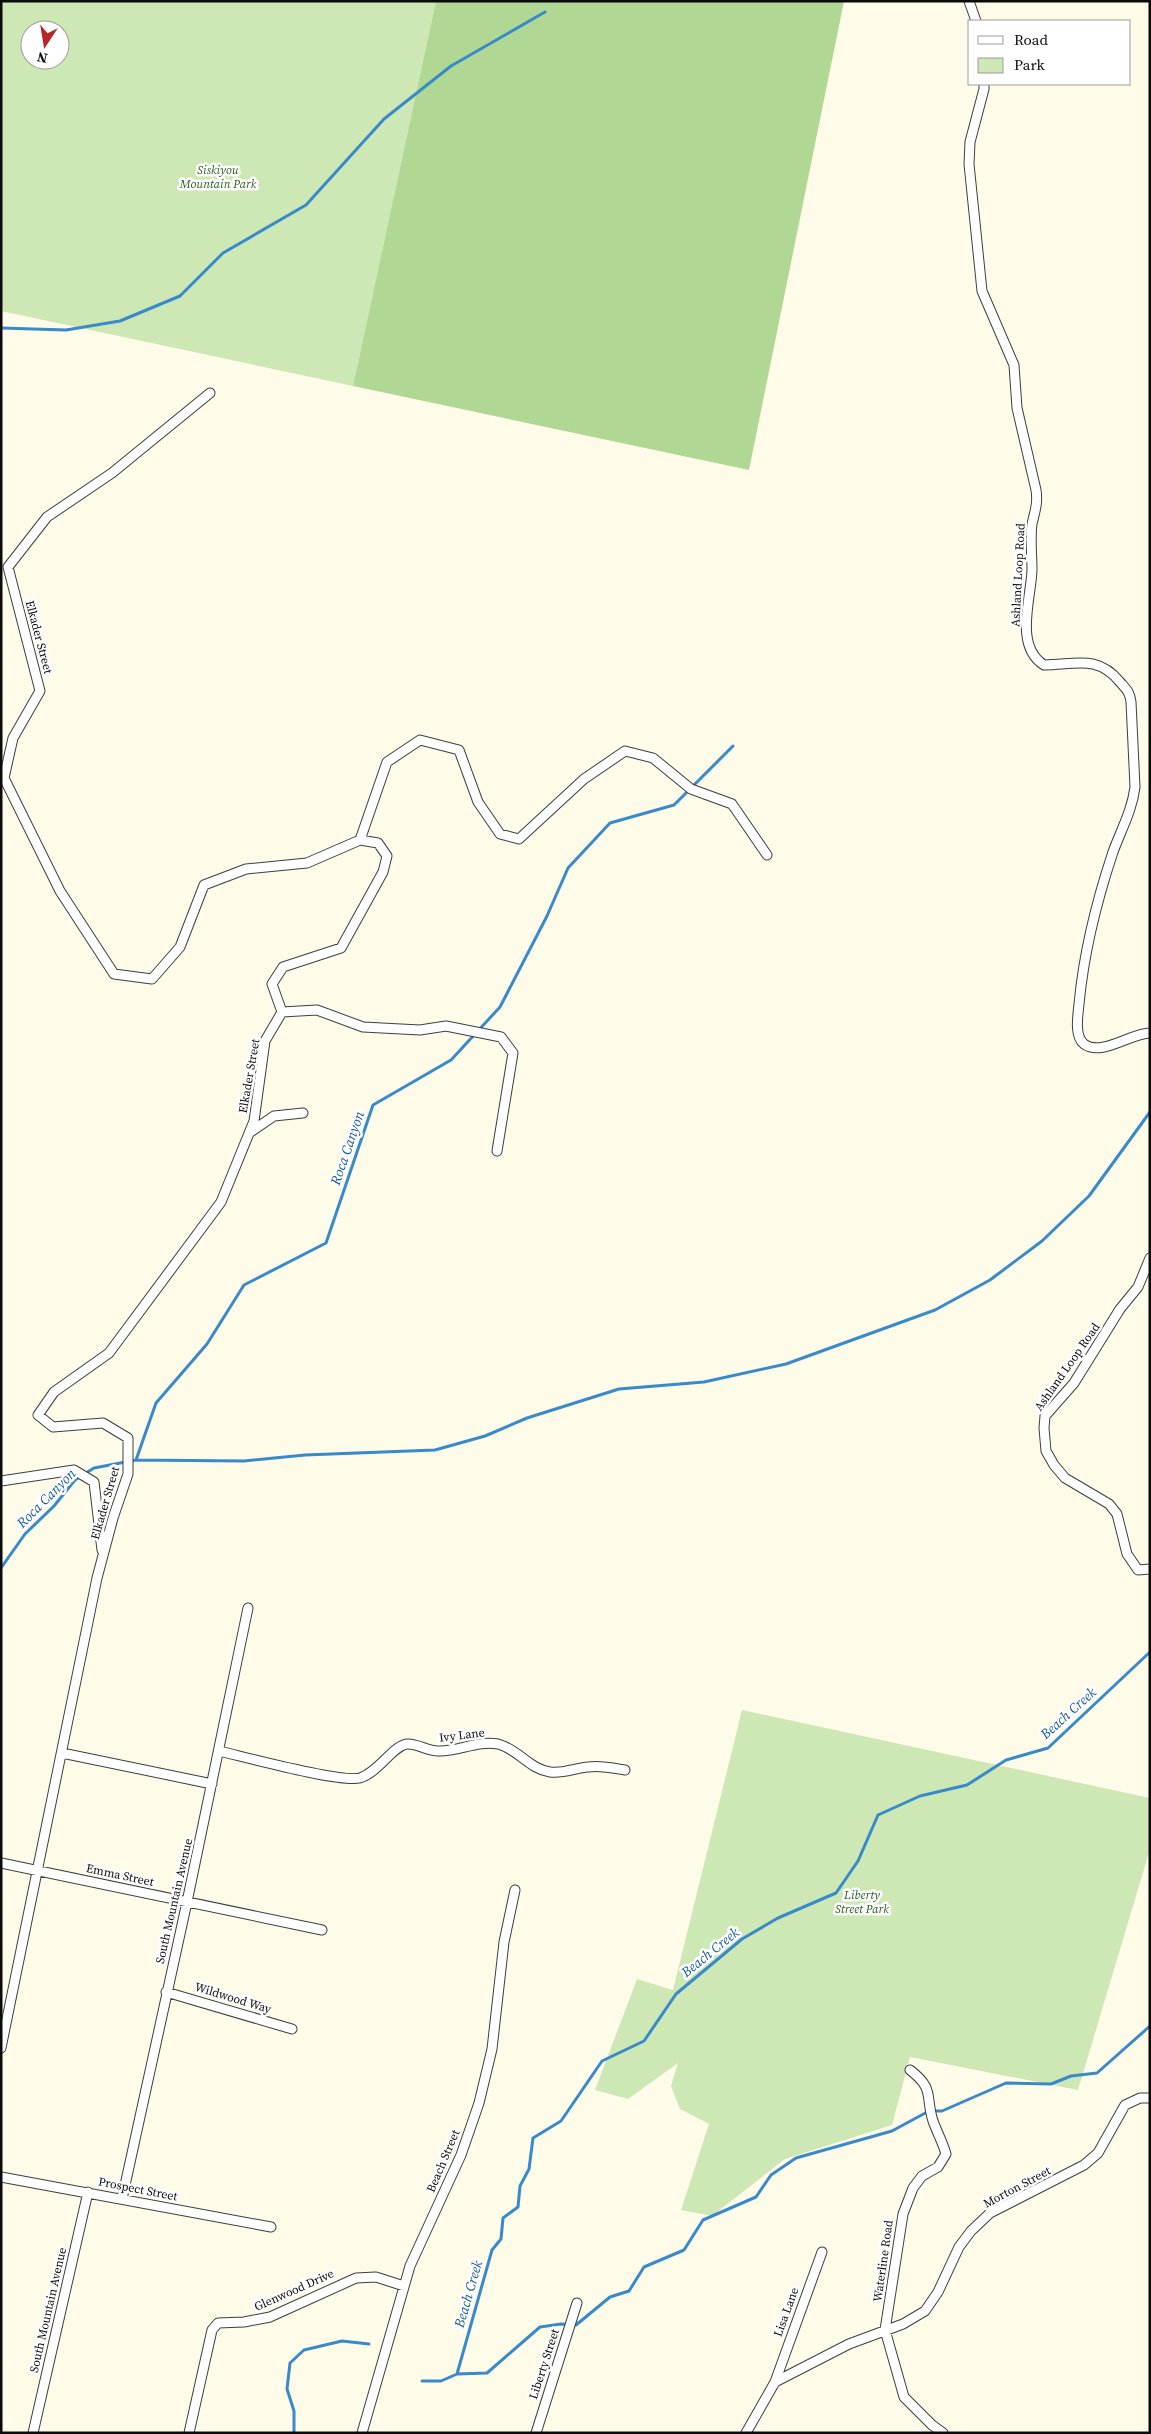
<svg xmlns="http://www.w3.org/2000/svg" width="1151" height="2434" viewBox="0 0 1151 2434" font-family="'Source Serif 4',serif">
<style>
.green{fill:#cde7b5;fill-rule:evenodd}
.forest{fill:#b0d794}
.lines{fill:none;stroke-linecap:round;stroke-linejoin:round}
.stream{stroke:#388aca;stroke-width:3}
.minor-casing{stroke:#3e3e3e;stroke-width:11}
.minor{stroke:#fff;stroke-width:9}
.labels{text-anchor:middle;stroke-width:5;stroke-linejoin:round;paint-order:stroke}
.park-label{font-size:12px;font-style:italic;fill:#29601e;stroke:#fff}
.street-label{font-size:12px;fill:#0b0b0b;stroke:#fff}
.water-label{font-size:14px;font-style:italic;fill:#185c99;stroke:#fff}
</style>
<rect width="100%" height="100%" fill="#fffbe9"/>
<!-- green -->
<path class="green" d="M1,1H436L353,386L1,311ZM30,30H60V60H30Z
M742,1710L1150,1798V1849L1078,2090L910,2057L892,2125L785,2159L712,2216L681,2210L709,2124L680,2109L671,2086L678,2063L628,2099L595,2090L637,1979L673,1990Z"/>
<!-- forest -->
<path class="forest" d="M436,1H844L749,470L353,386Z"/>
<g class="lines">
<!-- stream -->
<path class="stream" d="M1,328L66,330L120,321L180,296L223,253L306,205L384,119L451,66L545,12
M136,1460L244,1461L305,1455L435,1450L485,1436L527,1418L619,1389L704,1382L786,1364L935,1310L990,1280L1042,1241L1089,1196L1150,1112
M1,1568L25,1534L54,1506L75,1480L94,1468L136,1460L156,1403L207,1344L244,1285L326,1243L373,1105L451,1060L500,1007L547,916L568,868L610,823L674,805L733,746
M457,2374L487,2373L540,2327L561,2324L576,2325L610,2297L629,2291L644,2267L684,2250L703,2220L756,2197L771,2175L796,2158L892,2131L929,2111H942L1006,2083L1051,2084L1071,2076L1097,2073L1150,2026
M422,2381H441L457,2374L492,2250L501,2239L503,2218L518,2207L520,2186L529,2169L533,2138L561,2121L602,2061L644,2041L676,1994L742,1939L778,1918L836,1893L858,1861L878,1815L920,1796L967,1785L1006,1760L1048,1748L1150,1652
M294,2433V2411L287,2389L290,2363L304,2350L342,2341L369,2344"/>
<!-- minor casing -->
<g class="minor-casing">
<path id="minor" d="M969,1L976,21
M984,84V89L970,142L969,164L982,291L1014,365L1017,408L1036,490C1038,503 1035,511 1032,524C1030,539 1032,555 1032,570C1031,599 1014,646 1044,665C1075,665 1097,654 1120,682C1126,689 1130,692 1131,702L1135,787C1132,811 1121,830 1113,852C1096,903 1084,950 1079,1004C1078,1015 1074,1036 1084,1044C1101,1057 1131,1033 1150,1033
M210,393L112,473L47,517L8,567L40,691L13,738L4,778L60,891L114,974L152,979L180,947L204,885L246,869L307,863L360,840L378,843L387,856L383,872L341,948L283,967L272,984L282,1012
M360,840L387,762L420,740L459,750L478,802L500,834L519,839L584,779L625,751L653,758L691,789L732,804L767,855
M282,1012L317,1010L363,1027L420,1030L446,1026L501,1037L513,1053L497,1151
M249,1133L274,1116L303,1113
M1150,1258L1138,1287L1120,1309L1074,1383L1045,1416L1044,1428L1046,1451L1054,1465L1065,1478L1109,1504L1117,1514L1127,1554L1138,1570L1150,1569
M1,1481L74,1470L94,1482L102,1550
M219,1751C245,1757 340,1783 360,1778C379,1772 394,1744 408,1744C418,1744 428,1751 438,1751C458,1752 477,1740 498,1744C518,1749 529,1769 550,1772C563,1774 575,1768 588,1767C600,1765 613,1768 625,1770
M62,1753L212,1784
M1,1863L322,1930
M166,1992L292,2029
M1,2048L97,1578L113,1518L128,1474V1438L103,1423L53,1427L38,1415L54,1392L109,1353L221,1202L254,1121L265,1041L282,1012
M910,2070C935,2089 925,2096 933,2121C937,2132 943,2143 946,2154L938,2167L922,2176L913,2188L903,2214L885,2330L904,2397L932,2425L943,2433
M1,2177L271,2227
M122,2199L187,1902L248,1608
M775,2382L822,2252
M33,2433L88,2192
M189,2433L212,2330L218,2323L244,2322L270,2317L356,2278L376,2277L404,2286
M362,2433L410,2266L461,2155L479,2103L492,2049L504,1942L515,1890
M536,2433L577,2303
M746,2433L775,2382L849,2344L903,2324L925,2311L938,2292L959,2247L971,2231L990,2213L1084,2165L1098,2153L1125,2105L1140,2098H1150"/>
</g>
<!-- minor -->
<use href="#minor" class="minor"/>
</g>
<g class="labels">
<!-- park labels -->
<g class="park-label">
<text x="218" y="174">Siskiyou<tspan x="218" dy="14">Mountain Park</tspan></text>
<text x="862" y="1899">Liberty<tspan x="862" dy="14">Street Park</tspan></text>
</g>
<!-- street labels -->
<g class="street-label">
<text transform="translate(1018 575) rotate(-87)" y="4">Ashland Loop Road</text>
<text transform="translate(39 637) rotate(75)" y="4">Elkader Street</text>
<text transform="translate(249 1076) rotate(-80)" y="4">Elkader Street</text>
<text transform="translate(1067 1367) rotate(-55)" y="4">Ashland Loop Road</text>
<text transform="translate(105 1503) rotate(-74)" y="4">Elkader Street</text>
<text transform="translate(462 1735) rotate(-7)" y="4">Ivy Lane</text>
<text transform="translate(120 1875) rotate(12)" y="4">Emma Street</text>
<text transform="translate(174 1901) rotate(-77)" y="4">South Mountain Avenue</text>
<text transform="translate(233 1998) rotate(17)" y="4">Wildwood Way</text>
<text transform="translate(443 2161) rotate(-67)" y="4">Beach Street</text>
<text transform="translate(1017 2187) rotate(-28)" y="4">Morton Street</text>
<text transform="translate(138 2189) rotate(11)" y="4">Prospect Street</text>
<text transform="translate(883 2261) rotate(-82)" y="4">Waterline Road</text>
<text transform="translate(294 2290) rotate(-24)" y="4">Glenwood Drive</text>
<text transform="translate(48 2310) rotate(-77)" y="4">South Mountain Avenue</text>
<text transform="translate(786 2312) rotate(-70)" y="4">Lisa Lane</text>
<text transform="translate(544 2364) rotate(-72)" y="4">Liberty Street</text>
</g>
<!-- water labels -->
<g class="water-label">
<text transform="translate(347 1148) rotate(-71)" y="5">Roca Canyon</text>
<text transform="translate(46 1498) rotate(-45)" y="5">Roca Canyon</text>
<text transform="translate(1068 1713) rotate(-42)" y="5">Beach Creek</text>
<text transform="translate(710 1952) rotate(-39)" y="5">Beach Creek</text>
<text transform="translate(468 2294) rotate(-74)" y="5">Beach Creek</text>
</g>
</g>
<!-- border -->
<rect width="1151" height="2434" fill="none" stroke="#0b0b0b" stroke-width="5"/>
<!-- legend -->
<rect x="968" y="20" width="162" height="65" fill="#ffffff" stroke="#9d9d9d"/>
<rect x="978" y="36" width="25" height="8" fill="#ffffff" stroke="#9d9d9d"/>
<text x="1014" y="45" font-size="15" fill="#0b0b0b">Road</text>
<rect x="978" y="58" width="25" height="15" fill="#cde7b5" stroke="#9d9d9d"/>
<text x="1014" y="70" font-size="15" fill="#0b0b0b">Park</text>
<!-- north arrow -->
<g transform="translate(45 45) rotate(192)"><circle r="24" fill="#ffffff" stroke="#9d9d9d"/>
<path d="M0-4L9 19L0 12L-9 19Z" fill="#b72728"/>
<text y="-8" font-size="14" font-weight="bold" text-anchor="middle" fill="#0b0b0b">N</text>
</g>
</svg>
